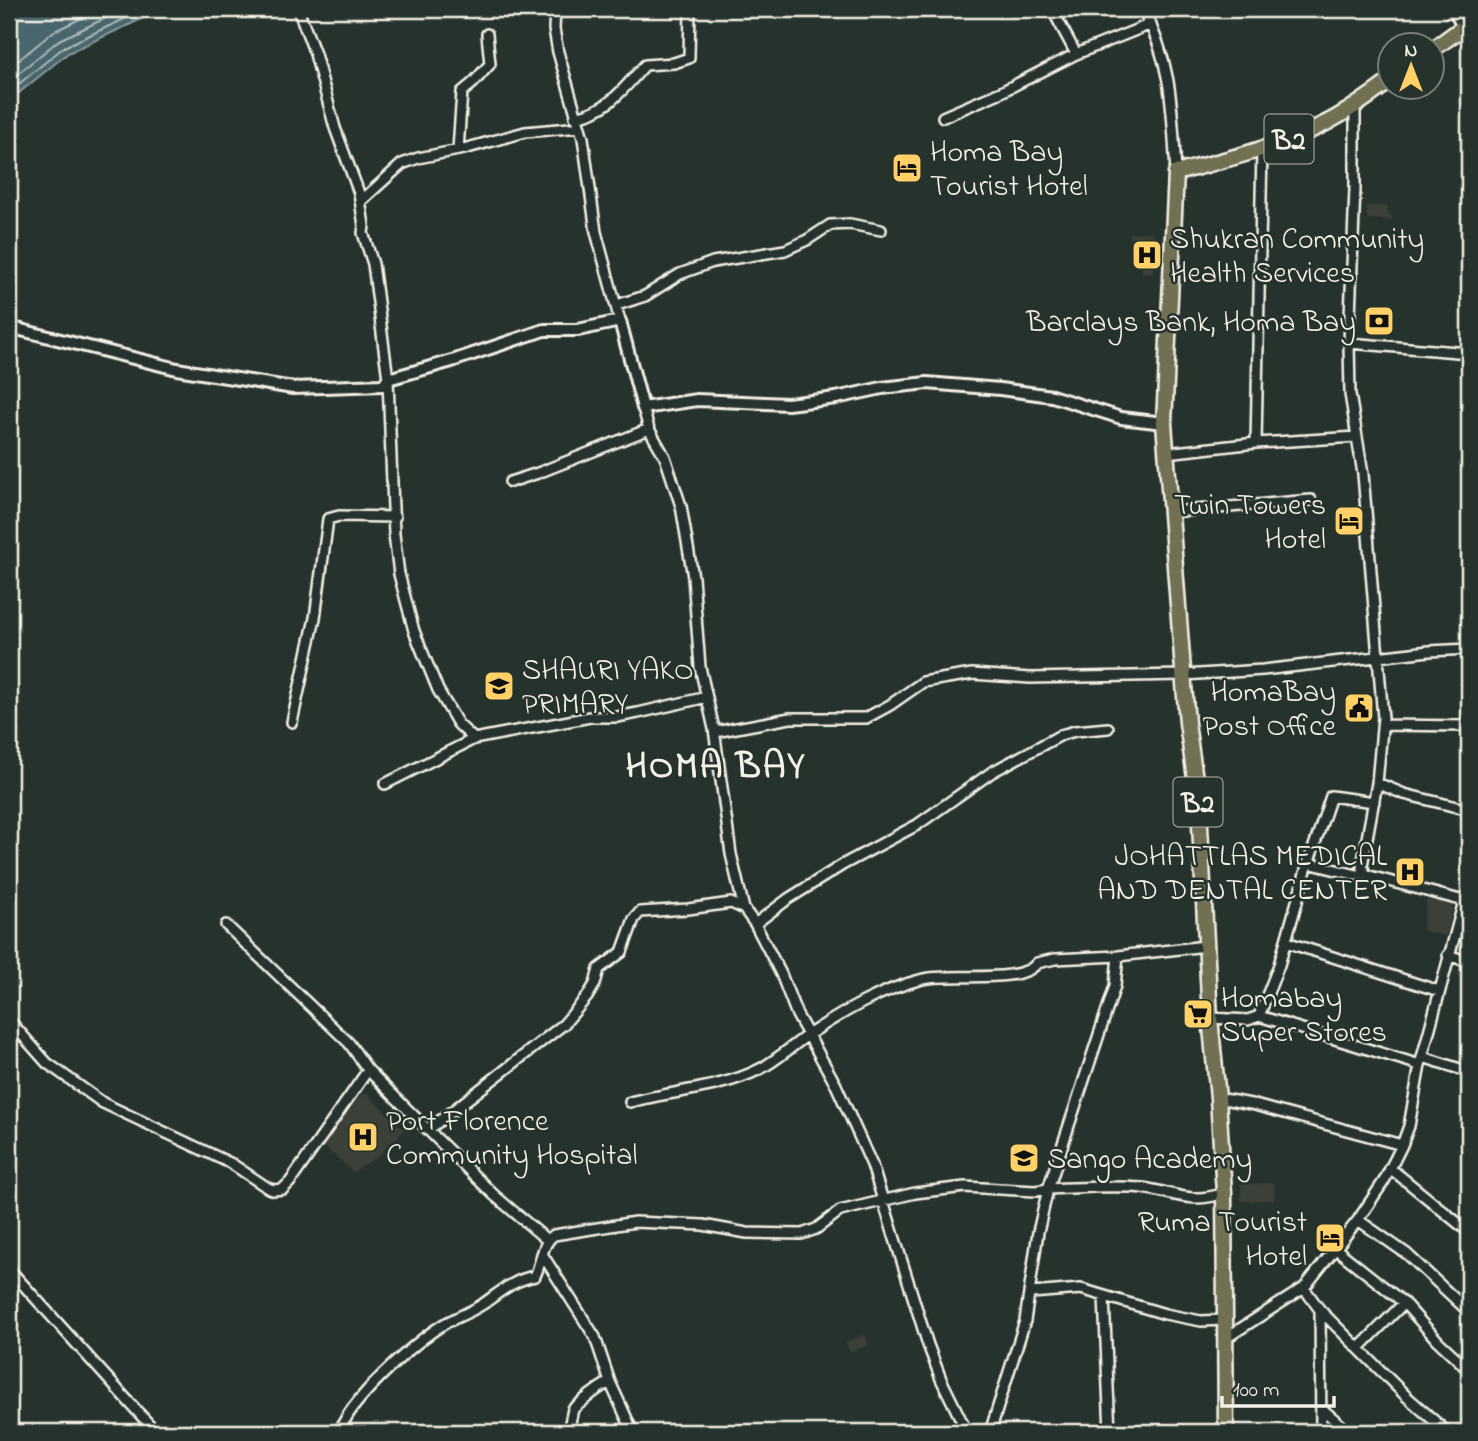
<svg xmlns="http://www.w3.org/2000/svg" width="1478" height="1441" viewBox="0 0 1478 1441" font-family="'Indie Flower',sans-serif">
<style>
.built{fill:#3a4138}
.water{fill:#48656e;stroke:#8d9d9f;stroke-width:2}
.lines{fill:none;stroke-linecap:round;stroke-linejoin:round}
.shore{stroke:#afb9b7;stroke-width:2}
.minor-casing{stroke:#f4f1e8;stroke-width:14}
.tertiary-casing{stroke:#f4f1e8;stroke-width:16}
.trunk-casing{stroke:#f4f1e8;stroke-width:19}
.minor{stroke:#26332d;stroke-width:9}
.tertiary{stroke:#26332d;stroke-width:10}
.trunk{stroke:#716f52;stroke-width:14}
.labels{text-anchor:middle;stroke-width:5;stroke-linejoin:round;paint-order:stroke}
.shield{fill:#26332d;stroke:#b6b8b0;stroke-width:2}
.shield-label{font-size:28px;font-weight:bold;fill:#f4f1e8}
.poi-label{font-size:30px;fill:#f4f1e8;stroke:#26332d;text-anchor:start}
.district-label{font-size:37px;font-weight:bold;letter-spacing:2px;fill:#f4f1e8;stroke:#26332d}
</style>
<rect width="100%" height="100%" fill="#26332d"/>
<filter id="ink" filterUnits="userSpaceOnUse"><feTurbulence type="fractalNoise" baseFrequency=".0143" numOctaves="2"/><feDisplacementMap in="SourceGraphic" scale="14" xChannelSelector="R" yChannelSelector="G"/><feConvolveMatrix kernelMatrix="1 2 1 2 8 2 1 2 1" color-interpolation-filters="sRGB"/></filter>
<g filter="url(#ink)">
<!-- built -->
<path class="built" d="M1367,206H1388V215L1392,216V220L1367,219Z
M1153,232V273H1142V238H1130V233Z
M1428,894L1455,901L1446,936L1422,930Z
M366,1093L404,1130L378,1156L353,1172L323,1145L360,1096Z
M1274,1183V1200L1241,1201V1184Z
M865,1335L869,1345L850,1352L846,1342Z"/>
<!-- water -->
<path class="water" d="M9,9H163L68,53L9,101Z"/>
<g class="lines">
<!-- shore -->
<path class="shore" d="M9,68L53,32L100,9
M9,81L59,40L125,9
M9,92L64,47L146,9"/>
<!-- minor casing -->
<g class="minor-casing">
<path id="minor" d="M298,9L315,54L335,128L359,193L364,226L363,233L373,264L388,379L394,534L399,574L414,631L438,690L458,724L474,739
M555,9L554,29L558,52L583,138L596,232L620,321
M1052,9L1076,54
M1143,9C1173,66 1172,110 1176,173
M1453,9L1463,28
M1355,107V188L1349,343L1350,394L1363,474L1383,718L1377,783L1362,866L1366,875L1464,901
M575,117C609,111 623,89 645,65L674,63L689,58L690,9
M943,117L1001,92L1076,54L1151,24
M458,150L462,92L473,83L490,64L487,34
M360,202L402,164L418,158L464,149L525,132L580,127
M617,305L645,296L680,274L713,262L785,250L807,240L830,225L850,224L881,230
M1349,343L1469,353
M643,408L649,429L665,457L681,506L693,577L700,667L714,729L731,854L744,909L755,924L781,974L797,1015L836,1085L872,1165L928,1345L941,1379L967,1432
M1256,443L1262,149
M1166,453L1256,443L1357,437
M510,482L538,473L649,429
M1171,512L1311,500
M292,722L315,618L328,519L339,516L395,517
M1382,725L1469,726
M714,729L715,732L790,718H866L890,705L923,682L972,674L1030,678L1183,675L1263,670L1429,651L1469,649
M1377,783L1404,794L1469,810
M385,784L474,739L590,717H617L638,713L707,697
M1308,863L1357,875H1366
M755,924L788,899L844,864L917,825L992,772L1061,735L1075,731L1108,728
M226,925L349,1043L368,1070L428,1130L494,1195L547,1240
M1286,942L1439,991
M1448,955L1469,962
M1259,1016L1420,1065
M1210,1018L1248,1020L1259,1016L1279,965L1306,870L1331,796L1374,802
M9,1020L47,1063L103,1103L232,1164L268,1188L273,1190L283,1189L290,1182L368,1070
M1423,1057L1469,1072
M1218,1098L1251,1104L1402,1145
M630,1102C672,1091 721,1089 760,1069C777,1060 792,1046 808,1035C843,1012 882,989 923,979C949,972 1022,985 1037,963L1055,959L1118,956L1206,946
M428,1130L564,1024L587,997L595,984L599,969L622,952L634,919L640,912L688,909L731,903L744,909
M1390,1168L1469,1232
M1358,1220L1407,1254L1469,1312
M1336,1249L1404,1303L1438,1341L1469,1370
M542,1254L595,1337L610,1382L633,1432
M9,1269L156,1432
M1304,1288L1320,1310L1406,1396L1447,1432
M1031,1293L1081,1289L1165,1314L1201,1321L1224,1320
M1104,1297L1110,1432
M1320,1310L1321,1432
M1226,1338L1304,1288L1358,1220L1384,1181L1402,1145L1409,1126L1420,1065L1464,901L1469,894
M1359,1348L1404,1303
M1463,1365L1469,1350
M1321,1408L1349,1432
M340,1432C347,1402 416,1341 444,1324C457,1317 471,1312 483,1304C500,1292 513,1280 535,1276C542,1262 541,1244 554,1235L635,1222L703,1225L747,1233L802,1234L816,1229L840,1211L915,1193L965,1187L1035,1191L1048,1189C1079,1188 1111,1185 1142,1188C1174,1192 1189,1205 1224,1193
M568,1432L573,1409C586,1399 595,1389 610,1382
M990,1432L1025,1321L1038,1232L1048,1189L1115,986L1118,956"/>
</g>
<!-- tertiary casing -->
<g class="tertiary-casing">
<path id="tertiary" d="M9,327L177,369L293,388L384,385L388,379L452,361L544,330H578L620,321L643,408L697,400L788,404L836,398L882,388L927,383L1000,389L1052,396L1121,418L1164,423"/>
</g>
<!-- trunk casing -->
<g class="trunk-casing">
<path id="trunk" d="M1432,50L1469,23
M1226,1432L1224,1193L1218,1098L1210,1018L1199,806L1187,723L1164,423L1176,173C1227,159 1279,147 1326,123C1349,111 1370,96 1390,81"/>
</g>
<!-- minor -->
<use href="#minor" class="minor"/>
<!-- tertiary -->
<use href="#tertiary" class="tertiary"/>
<!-- trunk -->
<use href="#trunk" class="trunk"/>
</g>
</g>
<!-- icons -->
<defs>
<g id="hotel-square" transform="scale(1.575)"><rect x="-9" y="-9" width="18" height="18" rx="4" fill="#ffd166" stroke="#26332d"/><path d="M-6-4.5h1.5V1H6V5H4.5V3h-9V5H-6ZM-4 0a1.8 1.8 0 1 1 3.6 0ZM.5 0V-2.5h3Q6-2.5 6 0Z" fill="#111"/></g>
<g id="hospital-square" transform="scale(1.575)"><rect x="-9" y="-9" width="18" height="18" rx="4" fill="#ffd166" stroke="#26332d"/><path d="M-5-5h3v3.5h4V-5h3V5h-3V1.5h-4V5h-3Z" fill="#111"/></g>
<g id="bank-square" transform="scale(1.575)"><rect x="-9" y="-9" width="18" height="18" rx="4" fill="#ffd166" stroke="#26332d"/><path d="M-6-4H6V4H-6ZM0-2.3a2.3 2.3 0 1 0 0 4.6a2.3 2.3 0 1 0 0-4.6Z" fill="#111"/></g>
<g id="school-square" transform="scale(1.575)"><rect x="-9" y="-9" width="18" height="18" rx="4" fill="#ffd166" stroke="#26332d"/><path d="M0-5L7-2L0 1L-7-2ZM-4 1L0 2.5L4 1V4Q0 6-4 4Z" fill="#111"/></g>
<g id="civic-square" transform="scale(1.575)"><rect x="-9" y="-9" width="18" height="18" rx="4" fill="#ffd166" stroke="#26332d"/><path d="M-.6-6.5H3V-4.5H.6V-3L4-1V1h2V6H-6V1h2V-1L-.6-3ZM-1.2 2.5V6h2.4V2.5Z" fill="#111"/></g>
<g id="supermarket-square" transform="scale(1.575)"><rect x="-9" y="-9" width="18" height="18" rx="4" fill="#ffd166" stroke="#26332d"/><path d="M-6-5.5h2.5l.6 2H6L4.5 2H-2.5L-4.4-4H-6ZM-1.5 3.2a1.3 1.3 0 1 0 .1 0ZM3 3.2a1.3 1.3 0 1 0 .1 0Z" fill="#111"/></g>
</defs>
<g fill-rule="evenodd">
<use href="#hotel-square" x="907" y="168"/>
<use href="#hospital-square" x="1147" y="255"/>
<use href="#bank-square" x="1379" y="321"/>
<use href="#hotel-square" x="1349" y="521"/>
<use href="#school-square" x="499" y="686"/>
<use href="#civic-square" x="1359" y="708"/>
<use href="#hospital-square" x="1410" y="872"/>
<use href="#supermarket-square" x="1198" y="1014"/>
<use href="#hospital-square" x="363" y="1137"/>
<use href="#school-square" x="1024" y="1158"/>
<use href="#hotel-square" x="1330" y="1238"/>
</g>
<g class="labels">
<!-- shield labels -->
<g class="shield">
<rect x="1264.5" y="114.5" width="49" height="49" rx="5"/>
<rect x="1173.5" y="777.5" width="49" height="49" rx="5"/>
</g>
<g class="shield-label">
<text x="1289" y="149">B2</text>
<text x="1198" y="812">B2</text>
</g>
<!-- poi labels -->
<g class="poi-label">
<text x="930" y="161">Homa Bay<tspan x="930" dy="34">Tourist Hotel</tspan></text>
<text x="1170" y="248">Shukran Community<tspan x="1170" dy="34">Health Services</tspan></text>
<text x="1356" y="331" text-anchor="end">Barclays Bank, Homa Bay</text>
<text x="1326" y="514" text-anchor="end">Twin Towers<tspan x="1326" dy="34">Hotel</tspan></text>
<text x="522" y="679">SHAURI YAKO<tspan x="522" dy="34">PRIMARY</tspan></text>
<text x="1336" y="701" text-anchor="end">HomaBay<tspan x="1336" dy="34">Post Office</tspan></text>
<text x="1387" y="865" text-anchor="end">JOHATTLAS MEDICAL<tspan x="1387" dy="34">AND DENTAL CENTER</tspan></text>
<text x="1221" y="1007">Homabay<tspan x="1221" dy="34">Super Stores</tspan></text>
<text x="386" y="1130">Port Florence<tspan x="386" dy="34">Community Hospital</tspan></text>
<text x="1047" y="1168">Sango Academy</text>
<text x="1307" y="1231" text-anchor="end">Ruma Tourist<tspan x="1307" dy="34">Hotel</tspan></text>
</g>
<!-- district labels -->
<g class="district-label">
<text x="716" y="777">HOMA BAY</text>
</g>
</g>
<!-- margin -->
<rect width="1478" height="1441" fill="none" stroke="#26332d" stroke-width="35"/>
<rect x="18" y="18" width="1443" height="1406" fill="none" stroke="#f4f1e8" stroke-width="2.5" filter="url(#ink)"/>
<!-- north arrow -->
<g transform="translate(1411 66)"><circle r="33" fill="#26332d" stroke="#787f78" stroke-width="2"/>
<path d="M0-5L12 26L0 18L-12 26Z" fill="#ffd166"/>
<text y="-10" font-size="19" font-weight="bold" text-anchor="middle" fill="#f4f1e8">N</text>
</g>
<!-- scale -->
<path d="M1222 1396v10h112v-10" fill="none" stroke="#f4f1e8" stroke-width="3.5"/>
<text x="1233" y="1396" font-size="21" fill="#f4f1e8" stroke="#26332d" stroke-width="5" paint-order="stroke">100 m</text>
</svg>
